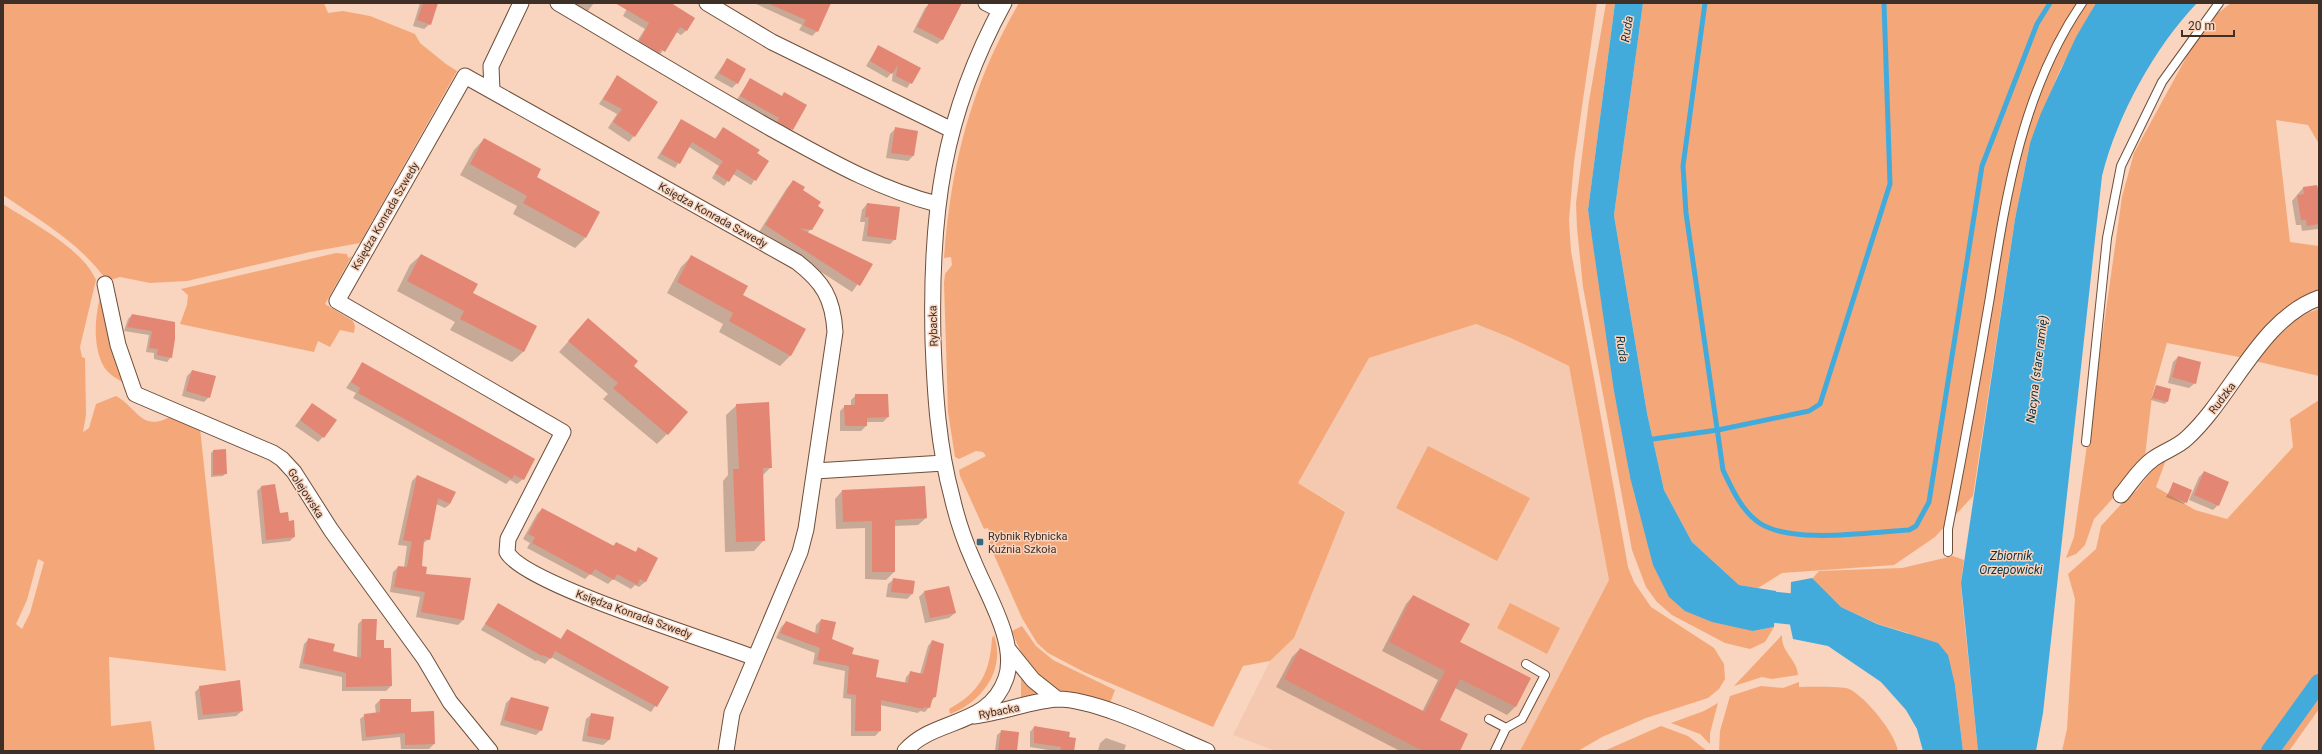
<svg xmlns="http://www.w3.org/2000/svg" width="2322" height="754" viewBox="0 0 2322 754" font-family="Roboto,sans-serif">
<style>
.built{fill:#f5c9af}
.green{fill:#f4a879;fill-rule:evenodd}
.water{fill:#43abdc}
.shadow{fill:#0003}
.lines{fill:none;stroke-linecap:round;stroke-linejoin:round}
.stream{stroke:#43abdc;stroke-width:5}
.canal{stroke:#43abdc;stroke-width:18}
.river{stroke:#43abdc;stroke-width:31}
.building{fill:#e38674}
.service-casing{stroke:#6d4e3b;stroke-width:10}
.minor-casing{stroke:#6d4e3b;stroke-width:17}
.service{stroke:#fff;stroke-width:8}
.minor{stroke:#fff;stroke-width:15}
.poi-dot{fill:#326984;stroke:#f9d4be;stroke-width:1.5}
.labels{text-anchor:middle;stroke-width:3;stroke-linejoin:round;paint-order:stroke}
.street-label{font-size:11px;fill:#3e3027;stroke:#f9d4be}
.poi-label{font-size:11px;fill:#3e3027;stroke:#f9d4be;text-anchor:start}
.water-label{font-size:12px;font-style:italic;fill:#043447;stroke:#f9d4be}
</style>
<rect width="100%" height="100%" fill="#f9d4be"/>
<!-- built -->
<path class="built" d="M1476,324L1511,338L1569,366L1609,580L1520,751H1275L1233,735L1270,661L1294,638L1345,511L1298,483L1369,358Z"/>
<!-- green -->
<path class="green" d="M3,3H324L328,13L343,11L370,16L415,34L420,43L446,64L457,71L360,243L310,252L187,281L150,283L120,277L107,281C80,243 41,221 3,195Z
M1019,3H1597L1574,162L1569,220L1571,251L1628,567L1634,582L1651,607L1714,648L1724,664L1725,679L1719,689L1708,698L1646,718L1602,737L1578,751H1520L1609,580L1569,366L1511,338L1476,324L1369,358L1298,483L1345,512L1294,638L1270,661L1243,666L1213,727L1084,672L1048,653L1037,643L1022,618L990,546L989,542L992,540L988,528L984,529L960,476L959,470L986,456L983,452L976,451L959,459L955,457L948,412L944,283L945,274L952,265L951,257L944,258C951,163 971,86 1019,3Z
M1606,3H1615L1588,210L1630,477L1753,631L1774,627L1765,642L1750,649L1725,643L1672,615L1657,602L1646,587L1632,550L1583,287L1577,228L1576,203L1589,101Z
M1643,3H2096L2060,70L2030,143L2015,219L1973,496L1935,537L1894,565L1782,573L1758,588L1739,585L1692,542L1664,490L1647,413L1614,215Z
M2231,3H2319V144L2308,125L2276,120L2290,242L2319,246V290L2295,301L2275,319L2244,358L2167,343L2152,396L2145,456L2125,485L2094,519L2085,545L2076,554L2066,558L2074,537L2122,197L2134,153L2205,23Z
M3,204C32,223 82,248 96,280L80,347L82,357L85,358L86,415L83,432L89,428L96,404L116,396C138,408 141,433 172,416L200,428L226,671L109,657L111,726L151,721L155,751H3ZM38,559L44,562L30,613L22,629L16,624L27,600Z
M336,253L347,254L348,258L352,256L325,304L353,321L355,326L354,333L340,330L330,347L318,341L314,352L180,324L187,305L188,295L181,289Z
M101,293L125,384C118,379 109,375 104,367C92,346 95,315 101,293Z
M2319,309V376L2255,361C2274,341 2290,317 2319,309Z
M2319,400V709L2289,751H2062L2067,729L2075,599L2068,574L2096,549L2101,526L2125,500L2136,491L2152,470L2167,457L2156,487L2195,510L2227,519L2293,447L2290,419Z
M1428,446L1530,498L1497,561L1396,508Z
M1953,556L1964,560L1961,583L1963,608L1978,751H1963L1955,685L1908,633L1878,624L1841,607L1812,579L1819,571L1902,568Z
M1510,603L1560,628L1547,654L1497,628Z
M1022,626L1036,646L1053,660L1115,690L1110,703C1090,695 1074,695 1055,689C1034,682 1019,650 1012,631Z
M994,635C1006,670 982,702 950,714L949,709C980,692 990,673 992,638Z
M1782,635C1781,653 1797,659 1798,675L1772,679L1762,677L1734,686Z
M1021,675L1040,694L1021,698Z
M1799,682V687C1809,687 1842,686 1849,689C1866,697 1895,733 1898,751H1719L1720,731L1730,696L1761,686L1783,688Z
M1718,703L1710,733V744L1700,734L1671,723L1704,711Z
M1661,726L1688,736L1707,751H1604Z"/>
<!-- water -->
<path class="water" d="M1615,3H1643L1614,215L1647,413L1664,490L1692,542L1739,585L1776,591L1774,627L1753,631L1712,622L1685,611L1669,597L1653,565L1630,477L1614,391L1588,210Z
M2096,3H2197C2154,48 2117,116 2102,176L2043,713L2036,751H1978L1961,583L2015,219L2030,143L2041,113L2076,37Z
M1812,578L1841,607L1877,624L1938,643L1948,655L1955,685L1963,751H1923L1917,729L1906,710L1881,682L1828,646L1793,639L1790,625L1791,582Z"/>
<!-- shadow -->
<path class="shadow" d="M420,3H436L430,24L424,29L413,26Z
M559,3H594L584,16Z
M630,3H670L687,30L681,35L676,32L659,56L634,46L645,29L623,16Z
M754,3H823L817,31L812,36L799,30L802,25Z
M930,3H961L943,39L937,44L913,32L925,8Z
M878,46L920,68L907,88L892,81L893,71L887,78L866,66Z
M727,59L737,83L732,88L714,78Z
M617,77L634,136L629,142L608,128L617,114L599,104Z
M750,79L781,97L806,106L788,135L736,101Z
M681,120L714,140L723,128L768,161L751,185L733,174L724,186L712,178L719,166L689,147L675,168L657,158Z
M895,129L913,156L908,161L886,158L890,134Z
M484,139L535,178L585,238L575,248L513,214L517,206L460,175L474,150Z
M793,181L816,207L811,229L807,233L872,264L852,292L759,232L787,188Z
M2303,188L2319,193L2318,229L2302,231L2301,225H2296L2292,201Z
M867,204L895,239L890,244L862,241L865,222H860L862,210Z
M421,255L472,293L536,327L523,352L512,362L450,330L455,322L397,291L410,265Z
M691,257L742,295L791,355L780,366L719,332L723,324L667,293L681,267Z
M132,315L174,323L171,357L167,362L154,359V353L146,352L149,335L124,331L128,319Z
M588,319L632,366L667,434L657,444L603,399L608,394L559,352Z
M2178,357L2195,383L2189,388L2168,383L2173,362Z
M363,363L523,479L517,484L510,480L506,484L353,398L356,393L346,388Z
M192,371L209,397L204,402L182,396L187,376Z
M2156,386L2167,401L2165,404L2151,400Z
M856,395L888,417L883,422H866V426L861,431H840V411L845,406H851V400Z
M312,404L323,437L318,442L295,426Z
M737,405L770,468L762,476L764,540L754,551L725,552L723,481L728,475L726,415Z
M225,450L226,473L223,476L211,477V453L213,451Z
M2204,472L2218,505L2213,510L2189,500L2199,477Z
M417,476L450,504L445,508L436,504L429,539L422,544L420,567L425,575L470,579L463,620L458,625L416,617L420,597L390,592L393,572L398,567L404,568L407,546L398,545L412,481Z
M2173,484L2186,502L2184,504L2166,497Z
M261,487L279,514L288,522L294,537L290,541L262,544L257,491Z
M842,491L926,518L918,525L894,526V572L886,580L865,579V528L836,529L835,499Z
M542,509L612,547L616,543L634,553L639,549L657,559L645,582L639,587L635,585L631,589L613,579L608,584L590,574L585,579L527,548L530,543L523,539L537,514Z
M894,579L914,581L912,594L907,599L886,597L888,584Z
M924,592L955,613L949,618L925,623L919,597Z
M1413,596L1459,642L1530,678L1515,707L1507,715L1455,688L1438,720L1459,751H1400L1276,687L1292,657L1300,649L1422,712L1438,680L1382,651L1406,604Z
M498,604L560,640L567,630L668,688L651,712L551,657L545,664L537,660L536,661L481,630Z
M362,620L375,641L383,649L391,686L386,691H342V677L299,668L304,644L309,639L332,652L357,658L358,624Z
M821,620L831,640L851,655L875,678L905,683L906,677L911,672L920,674L928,646L932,641L935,697L931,701L929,707L925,712L920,711L918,713L880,705V731L875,736H851V699L843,698L845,671L813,664L815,653L776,638L781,627L786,622L815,634L816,625Z
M239,681L242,711L236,716L198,720L195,692L200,687Z
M511,698L541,730L536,735L500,725L506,703Z
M380,700L410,713L434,744L429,749H401L400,737L362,741L360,719L365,715L376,714L375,705Z
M592,714L613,718L609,740L603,745L582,741L586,719Z
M1034,727L1075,739L1074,751H1054L1030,747V732Z
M1002,731L1016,751H995L997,735Z
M1106,738L1126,745L1124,751H1098L1100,743Z"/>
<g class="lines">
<!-- stream -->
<path class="stream" d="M1705,3L1683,166L1686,213L1723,470C1732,489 1742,512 1761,524C1794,544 1870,532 1909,530L1916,526L1929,502L1982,166L2037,24L2050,3
M1646,440L1718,430L1809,411L1820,404L1890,184L1884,3"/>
<!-- canal -->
<path class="canal" d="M2270,751L2319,683"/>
<!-- river -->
<path class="river" d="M1733,603L1791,609"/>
</g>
<!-- building -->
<path class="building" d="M423,3H438L431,25L417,20Z
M615,3H671L695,18L687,31L680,27L665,52L661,49L659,53L639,41L649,23Z
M767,3H831L818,32L803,25L806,20Z
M929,3H962L943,40L917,27Z
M878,45L921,68L912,84L896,76L898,65L892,74L870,61Z
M727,58L746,69L738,84L719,73Z
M617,75L658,102L635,137L613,122L622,109L603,99Z
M750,78L782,96L784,92L807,105L793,130L777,122L779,118L740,96Z
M681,119L716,139L723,127L760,150L757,153L769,161L756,181L737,169L729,182L715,173L723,161L692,142L680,164L661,154Z
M895,127L918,131L914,156L891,153Z
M484,138L541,169L537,177L600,212L586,238L523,203L527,196L470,164Z
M793,180L805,187L803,190L821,202L818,206L824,210L812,230L799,228L873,264L860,286L765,225Z
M2317,185L2319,192V224L2307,226L2306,220H2301L2297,195L2304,194L2303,187Z
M867,203L900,207L896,240L867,236L869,217H865Z
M421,254L478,284L473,293L537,326L524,352L460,319L464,311L407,281Z
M691,255L748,286L743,295L806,329L791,356L729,321L733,313L677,282Z
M132,314L175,322V339L172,358L157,355L158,349L149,348L152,331L127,327Z
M588,318L638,361L634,366L688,412L668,435L613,388L618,383L568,341Z
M2178,356L2201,362L2196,384L2172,377Z
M362,362L535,459L524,480L514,475L512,479L358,393L360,388L351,382Z
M192,370L216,376L210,398L186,391Z
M2156,385L2171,389L2168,402L2152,398Z
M855,394H888L889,417L867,418V426H845L844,405H855Z
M769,402L772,468H763L765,541L736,542L733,469H739L736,404Z
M312,403L337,420L324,438L300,420Z
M226,449L227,474L213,475V450Z
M2204,471L2229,482L2219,506L2194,495Z
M417,475L456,492L450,504L438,498L430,540L424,539L422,566L427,567L426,574L471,578L464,620L421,612L425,592L394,587L398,566L407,567L412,542L403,540Z
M2173,482L2192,490L2187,503L2168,495Z
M275,484L280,513L288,512L289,521L294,520L295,537L266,540L261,486Z
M925,486L927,518L895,520V572H872V521L843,522L842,490Z
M542,508L614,546L616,542L636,552L638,547L658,558L646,582L640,579L637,585L617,574L614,580L595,569L591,575L532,543L535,537L528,534Z
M893,578L915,581L913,594L891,592Z
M949,586L956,613L930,618L924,591Z
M1413,595L1470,624L1460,642L1531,678L1516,707L1460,679L1440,720L1468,734L1460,751H1423L1284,679L1300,648L1425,712L1445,671L1389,642Z
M498,603L561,639L567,629L669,687L657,707L555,651L551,659L543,655L542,656L485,624Z
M362,619H377L376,640H384V648H391L392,686L346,687V673L303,663L308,638L335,644L333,651L361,658Z
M821,619L836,622L832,639L854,648L852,654L879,660L876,677L908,683L910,671L923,674L932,640L944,644L936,697H933L930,708L924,707L923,709L881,700V731H855L856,695L847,694L849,666L817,660L820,648L780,633L786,621L818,634Z
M240,680L243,711L203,715L199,686Z
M511,697L549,707L542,731L504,720Z
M380,699H411V712L434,711L435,744L405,745V733L366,737L364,714L380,712Z
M591,713L614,717L610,740L587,736Z
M1034,726L1070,732L1069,737L1076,738L1074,751H1060L1061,747L1034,743Z
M1001,730L1019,732L1017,751H998Z"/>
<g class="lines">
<!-- service casing -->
<g class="service-casing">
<path id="service" d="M2086,442L2107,238L2121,166L2162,82L2219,3
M1948,552V529C1963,452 1977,374 1990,297C2006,195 2022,91 2082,3
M1489,719L1506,728
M1495,751L1506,728L1522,719L1545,675L1526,664"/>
</g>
<!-- minor casing -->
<g class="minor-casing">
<path id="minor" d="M558,3C629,45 700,88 772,129C825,158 878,189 937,204
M707,3L772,42L952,130
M986,3L1000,10
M492,91L491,66L521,3
M105,284L118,345L135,394L273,453L282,459L294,472L331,530L424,658L450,702L490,751
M815,471L944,463
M2121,495C2131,483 2140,468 2153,459C2164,451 2178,447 2187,438C2232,397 2260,319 2319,298
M1008,649L1033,680L1057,699
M974,716C1001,713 1034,700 1058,699C1097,699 1169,735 1207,751
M726,751L732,713L800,552L806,529L835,332C833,298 823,282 797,262L465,76L337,301L563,432L508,539L507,552C523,584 713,641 755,658
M905,751C935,717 989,728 1006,678C1018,643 986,593 973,560C964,540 957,519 952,497C938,445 935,394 933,340C930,214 942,116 1004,3"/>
</g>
<!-- service -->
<use href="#service" class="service"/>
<!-- minor -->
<use href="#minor" class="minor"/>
</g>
<!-- markers -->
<rect class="poi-dot" x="976" y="538" width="8" height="8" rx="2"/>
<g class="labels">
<!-- street labels -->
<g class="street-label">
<text transform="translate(713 215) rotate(29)" y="4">Księdza Konrada Szwedy</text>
<text transform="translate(385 216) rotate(-60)" y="4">Księdza Konrada Szwedy</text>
<text transform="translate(933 326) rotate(-92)" y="4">Rybacka</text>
<text transform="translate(2222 398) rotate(-53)" y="4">Rudzka</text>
<text transform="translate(306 493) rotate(57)" y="4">Golejowska</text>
<text transform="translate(634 614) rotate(20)" y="4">Księdza Konrada Szwedy</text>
<text transform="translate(999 711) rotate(-11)" y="4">Rybacka</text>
</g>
<!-- poi labels -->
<g class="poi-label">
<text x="988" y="540">Rybnik Rybnicka<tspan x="988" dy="13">Kuźnia Szkoła</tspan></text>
</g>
<!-- water labels -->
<g class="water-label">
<text transform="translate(1627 29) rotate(-81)" y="4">Ruda</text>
<text transform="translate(1622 349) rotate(81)" y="4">Ruda</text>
<text transform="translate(2037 369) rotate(-83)" y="4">Nacyna (stare ramię)</text>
<text x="2011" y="560">Zbiornik<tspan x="2011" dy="14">Orzepowicki</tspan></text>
</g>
</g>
<!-- border -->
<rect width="2322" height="754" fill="none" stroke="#3e3027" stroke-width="8"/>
<!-- scale -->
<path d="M2182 30v6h52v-6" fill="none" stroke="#3e3027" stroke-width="2"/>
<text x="2188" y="30" font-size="12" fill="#3e3027" stroke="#f9d4be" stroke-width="3" paint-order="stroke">20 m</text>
</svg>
